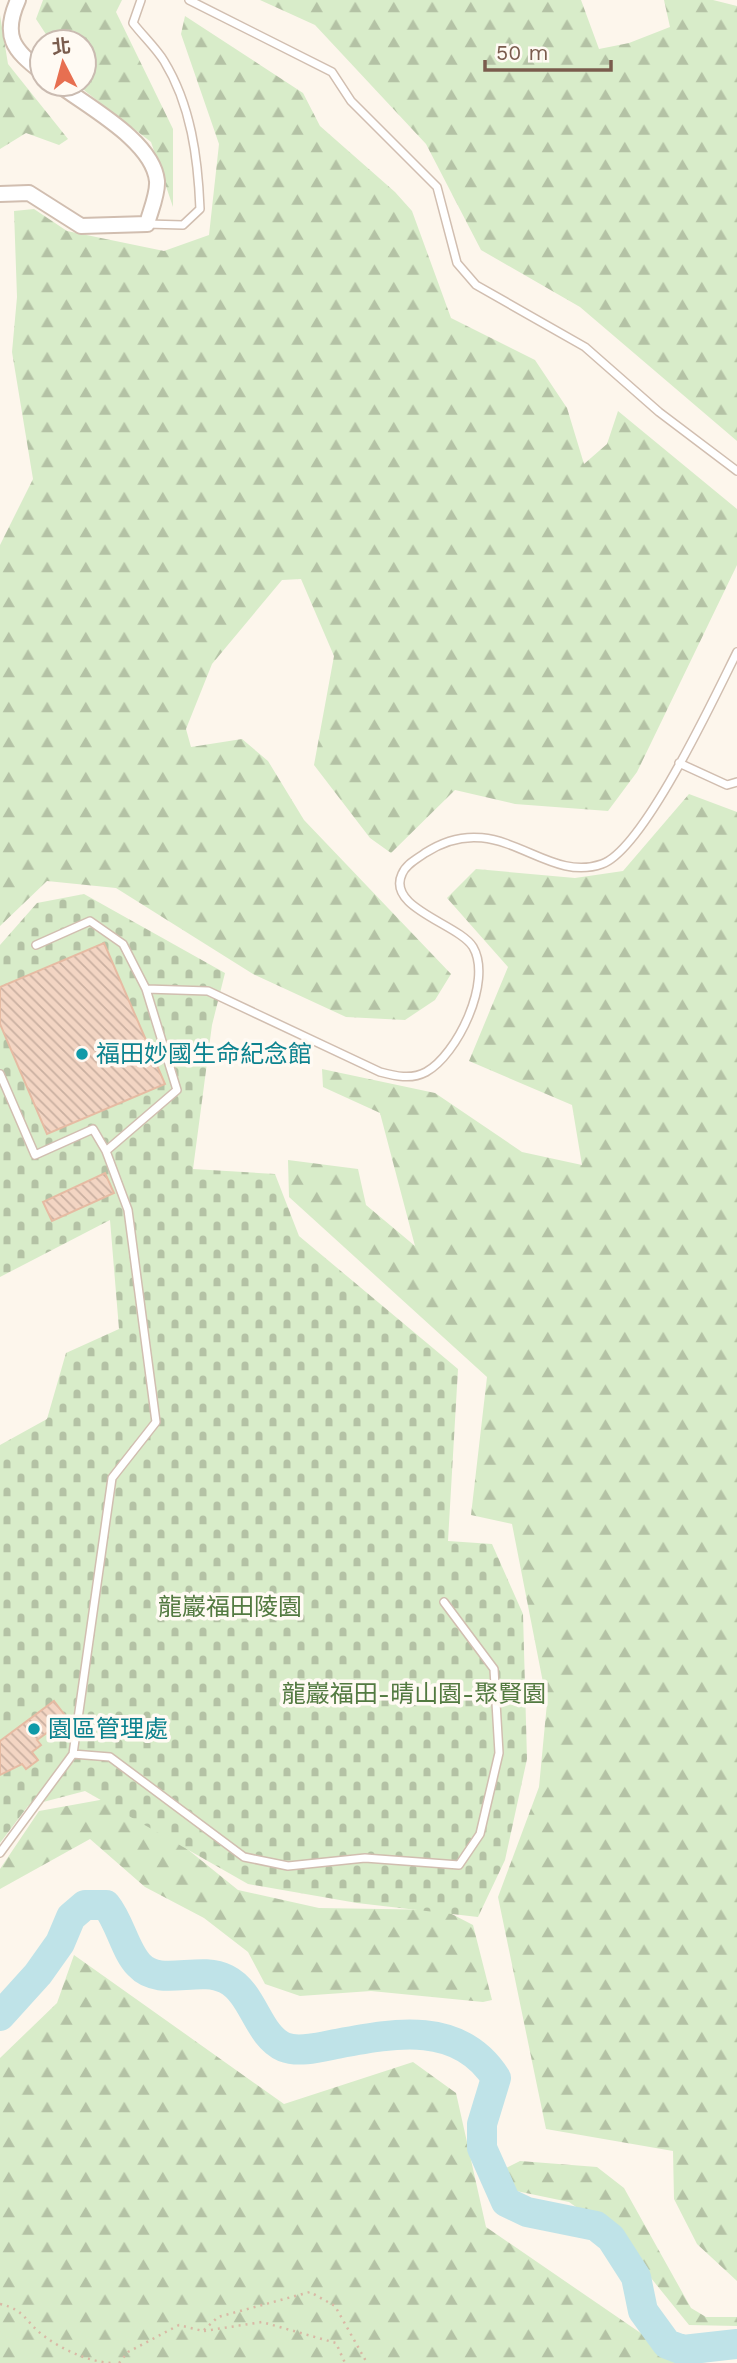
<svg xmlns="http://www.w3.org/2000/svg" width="737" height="2363" viewBox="0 0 737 2363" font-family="'Work Sans','Noto Sans TC',sans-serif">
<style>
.forest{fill:url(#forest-firs)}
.cemetery{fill:url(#cemetery-stones)}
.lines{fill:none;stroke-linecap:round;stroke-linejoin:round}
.river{stroke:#bfe3e8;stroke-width:30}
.building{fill:url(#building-back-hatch);stroke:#e6bba3;stroke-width:2}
.service-casing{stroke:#d1beb0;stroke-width:10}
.minor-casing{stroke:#d1beb0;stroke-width:18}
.path{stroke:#d9b8a5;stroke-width:2.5;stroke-dasharray:2 5;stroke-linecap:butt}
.service{stroke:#fff;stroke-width:7}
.minor{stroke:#fff;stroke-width:14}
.culture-dot{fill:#0f9aa8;stroke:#fffaf3;stroke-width:2.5}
.labels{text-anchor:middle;stroke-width:7;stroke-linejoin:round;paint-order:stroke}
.culture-label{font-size:24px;fill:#0d838f;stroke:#fffaf3;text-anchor:start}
.park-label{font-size:24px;fill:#537a41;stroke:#fffaf3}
</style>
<defs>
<pattern id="forest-firs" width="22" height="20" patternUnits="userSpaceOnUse" patternTransform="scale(1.75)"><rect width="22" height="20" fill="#d8ecc9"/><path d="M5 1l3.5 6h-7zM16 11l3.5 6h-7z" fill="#b4c2a5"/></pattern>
<pattern id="cemetery-stones" width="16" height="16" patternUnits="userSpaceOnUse" patternTransform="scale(1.75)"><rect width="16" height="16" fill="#d8ecc9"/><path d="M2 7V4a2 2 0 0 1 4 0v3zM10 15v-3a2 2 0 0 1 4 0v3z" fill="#b4c2a5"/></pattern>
<pattern id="building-back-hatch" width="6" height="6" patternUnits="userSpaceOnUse" patternTransform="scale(1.75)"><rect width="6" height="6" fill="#f3d5c3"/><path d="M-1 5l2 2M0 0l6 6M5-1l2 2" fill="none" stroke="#cab0a1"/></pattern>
</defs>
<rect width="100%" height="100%" fill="#fdf6ec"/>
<!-- forest -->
<path class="forest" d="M43,0H122L116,12L173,129V207L151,142L85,91L80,84H84V42H51L36,19Z
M260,0H581L599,49L629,43L670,27L664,0H713L737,6V441L580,307L481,250L426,144L315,25Z
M0,15L8,64L68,139L59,145L26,133L0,149Z
M185,16L303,93L320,126L395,192L412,211L451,318L535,360L567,408L584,464L607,444L618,411L737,509V565L637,772L608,811L515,804L455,790L391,853L370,838L314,765L334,656L301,579L282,580L212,664L186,729L191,747L242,739L268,761L304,820L451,974L435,1000L405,1020L346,1017L253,974L116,888L47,881L0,926V545L33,479L12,352L17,297L14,211L34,209L67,231L164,251L209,235L219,144L181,34Z
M689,794L737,812V2281L697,2244L674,2199L673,2151L546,2129L498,1897L539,1787L547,1703L512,1524L471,1515L487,1377L289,1197L288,1160L358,1169L366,1205L415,1246L380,1113L323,1087L322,1069L435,1093L522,1152L582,1165L572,1105L469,1061L508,967L447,898L476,869L575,878L623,871Z
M111,1798L181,1844L238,1890L319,1908L444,1910L473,1925L492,2000L483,2002L371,1991L300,1996L265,1984L248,1952L204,1918L145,1887L90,1839L0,1889V1869L39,1811Z
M74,1955L284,2104L413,2062L456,2093L486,2227L680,2360L707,2363H0V2058L57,2003Z
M520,2161L597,2167L624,2188L691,2308L706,2317H737V2326L689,2325L617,2236L569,2202L507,2189L504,2169Z"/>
<!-- cemetery -->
<path class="cemetery" d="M84,894L225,973L212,1025L193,1169L275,1174L299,1236L458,1369L448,1541L492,1544L523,1614L527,1759L505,1860L478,1917L357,1903L248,1884L85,1791L28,1806L0,1843V1445L47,1419L66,1353L119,1329L110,1220L0,1277V945L37,903Z"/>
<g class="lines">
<!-- river -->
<path class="river" d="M0,2016L38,1974L60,1943L71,1917L85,1905H106C120,1922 125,1951 139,1965C160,1988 199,1965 226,1979C254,1993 257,2035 284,2047C299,2053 321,2047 336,2044C394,2033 459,2020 496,2078L482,2124V2148L506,2202L527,2212L596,2226L611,2238L636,2277L643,2311L667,2344L683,2350L737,2344"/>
</g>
<!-- building -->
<path class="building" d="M104,943L165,1084L47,1134L0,1024V987Z
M105,1173L114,1193L52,1221L43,1202Z
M54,1701L67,1718L37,1740L41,1745L32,1752L38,1760L26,1769L22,1764L0,1775V1741Z"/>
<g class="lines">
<!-- service casing -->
<g class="service-casing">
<path id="service" d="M141,0L133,23C143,36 156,48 164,61C191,105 198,158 200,209L183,225L147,224
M189,0L332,72L351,101L437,187L457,263L476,285L585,347L659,412L737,471
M679,763L727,785L737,782
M146,989L208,991L380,1072C395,1076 411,1080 426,1072C457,1055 493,981 473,947C459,924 386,908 402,874C406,864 417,859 425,853C499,805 543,885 602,864C644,849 715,696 737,652
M0,1074L35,1155L93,1129L106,1151
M73,1754L110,1757L244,1857L288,1866L365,1858L459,1865L480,1834L499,1753L494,1669L444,1602
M0,1853L73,1754L112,1478L156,1422L128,1210L106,1151L177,1090L146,989L123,944L90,921L36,945"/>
</g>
<!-- minor casing -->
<g class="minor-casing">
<path id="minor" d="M18,0C2,36 13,50 42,72
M0,194L29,193L81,226L147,224C150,212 158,194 157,181C153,141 88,107 58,84"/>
</g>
<!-- path -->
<path class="path" d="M0,2304C26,2310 25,2322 44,2336C63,2350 89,2362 112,2363
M204,2331L262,2322L336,2343L345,2363
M119,2363L128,2352L179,2325L203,2331L218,2317L310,2292L335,2306L367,2363"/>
<!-- service -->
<use href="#service" class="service"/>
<!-- minor -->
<use href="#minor" class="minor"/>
</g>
<!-- markers -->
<g class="culture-dot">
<circle cx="82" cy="1054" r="7"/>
<circle cx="34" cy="1729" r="7"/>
</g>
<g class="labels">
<!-- culture labels -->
<g class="culture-label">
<text x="96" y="1062">福田妙國生命紀念館</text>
<text x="48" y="1737">園區管理處</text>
</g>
<!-- park labels -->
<g class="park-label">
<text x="230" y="1615">龍巖福田陵園</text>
<text x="414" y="1702">龍巖福田-晴山園-聚賢園</text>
</g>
</g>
<!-- north arrow -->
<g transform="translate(63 63) rotate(354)"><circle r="33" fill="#fffaf3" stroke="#cabbb1" stroke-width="2"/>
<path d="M0-5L12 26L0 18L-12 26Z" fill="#e76f51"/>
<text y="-10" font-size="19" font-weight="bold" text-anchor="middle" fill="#7a5c4d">北</text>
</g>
<!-- scale -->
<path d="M485 60v10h126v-10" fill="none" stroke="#7a5c4d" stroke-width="3.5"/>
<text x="496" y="60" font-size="21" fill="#7a5c4d" stroke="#fffaf3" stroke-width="5" paint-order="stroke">50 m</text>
</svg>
